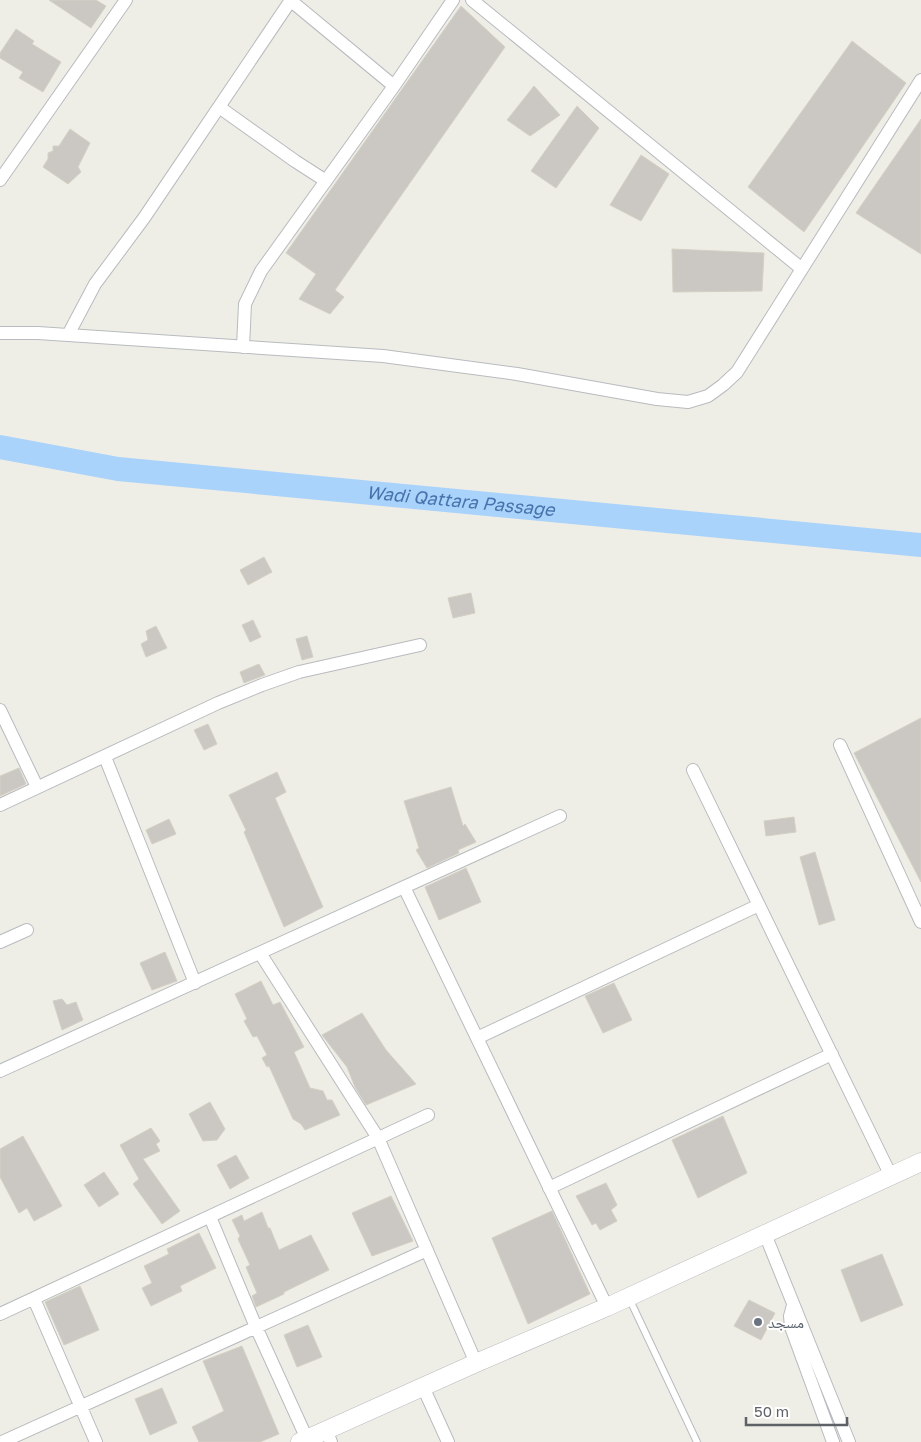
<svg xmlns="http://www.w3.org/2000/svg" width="921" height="1442" viewBox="0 0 921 1442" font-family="'Golos Text','Noto Naskh Arabic',sans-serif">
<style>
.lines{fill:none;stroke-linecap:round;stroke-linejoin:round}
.river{stroke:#aad3fb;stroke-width:24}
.building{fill:#cbc8c3;stroke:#d4d0c4}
.lane-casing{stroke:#b8bbbf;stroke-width:8}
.street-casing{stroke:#b8bbbf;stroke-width:14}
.secondary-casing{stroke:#b7babf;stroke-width:19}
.lane{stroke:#fff;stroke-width:6}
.street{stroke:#fff;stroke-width:12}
.secondary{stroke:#fff;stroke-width:18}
.worship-dot{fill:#6b7280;stroke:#fff;stroke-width:2}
.labels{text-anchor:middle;stroke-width:4;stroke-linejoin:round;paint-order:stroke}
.worship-label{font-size:16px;fill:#5b616d;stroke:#fff;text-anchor:start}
.water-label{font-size:18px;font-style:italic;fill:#4773ad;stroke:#fff}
</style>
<rect width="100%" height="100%" fill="#efeee6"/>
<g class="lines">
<!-- river -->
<path class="river" id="s1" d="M0,447L118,469L921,545"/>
</g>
<!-- building -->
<path class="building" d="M49,0H96L106,6L91,28Z
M461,6L505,47L335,290L344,297L330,314L299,299L316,274L286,253Z
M16,29L34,41L32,44L61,62L43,92L19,78L23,72L0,58V53Z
M852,41L906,83L804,232L748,187Z
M534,86L560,115L530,136L507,120Z
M577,106L599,128L556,188L531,171Z
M921,119V254L856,213Z
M70,129L90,143L78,167L81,172L68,184L43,167L48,159V153L53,151V146H59Z
M641,155L669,174L641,221L610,205Z
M672,249L764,253L762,291L673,292Z
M264,557L272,572L248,585L240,570Z
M471,593L475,613L453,618L448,598Z
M253,620L261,637L250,642L242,625Z
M156,626L167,648L146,657L141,644L148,640L146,631Z
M307,636L313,657L302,660L296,639Z
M259,664L265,675L244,683L240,672Z
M921,718V882L854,753Z
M208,724L217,744L204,750L194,730Z
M19,768L26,784L0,796V776Z
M277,772L286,792L275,798L323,907L284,927L244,832L246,830L229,795Z
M451,787L463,826L465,824L476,842L458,850L459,853L427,868L416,850L419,848L404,801Z
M794,817L796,832L766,836L764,821Z
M169,819L176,834L152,844L146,830Z
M815,852L835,920L819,925L800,857Z
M466,868L481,902L439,920L425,887Z
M165,952L177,981L152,990L140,963Z
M261,981L273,1005L280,1002L304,1047L294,1052L310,1088L323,1091L327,1100H332L340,1115L305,1130L301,1124L293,1119L269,1066L267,1067L262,1058L267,1055L257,1036L253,1037L244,1021L247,1019L235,994Z
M614,983L632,1020L603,1033L585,996Z
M62,999L67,1005L76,1002L83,1020L62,1030L53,1001Z
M362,1013L386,1050L416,1084L366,1105L355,1087L347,1067L322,1035Z
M210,1102L225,1129L217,1140L203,1141L189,1114Z
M723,1116L747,1173L698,1198L672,1140Z
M151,1128L160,1141L156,1144L160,1151L143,1159L180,1211L162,1224L133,1184L139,1179L120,1145Z
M23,1136L62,1206L34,1221L27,1208L19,1213L0,1177V1149Z
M236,1155L249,1178L230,1189L217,1165Z
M104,1172L119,1194L99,1207L84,1185Z
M606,1183L617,1205L611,1210L617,1221L600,1230L596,1223L592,1225L576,1196Z
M391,1196L413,1241L372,1256L352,1213Z
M552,1211L590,1294L528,1324L492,1238Z
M262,1212L268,1228H270L279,1250L311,1235L329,1270L284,1292V1294L256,1307L252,1296L257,1293L246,1267L250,1265L238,1239L240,1236L232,1220L242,1215L244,1221Z
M199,1233L216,1268L180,1286L182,1291L151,1306L142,1288L152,1283L144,1266L169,1254L167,1249Z
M882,1254L903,1305L861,1322L841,1270Z
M80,1286L99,1330L64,1345L45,1302Z
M749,1300L775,1313L761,1340L734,1326Z
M308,1325L322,1357L297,1367L284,1335Z
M242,1346L279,1434L260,1442H199L192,1427L224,1411L203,1361Z
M162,1388L177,1423L150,1435L135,1399Z"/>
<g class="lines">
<!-- lane casing -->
<g class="lane-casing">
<path id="lane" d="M629,1298L697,1442"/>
</g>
<!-- street casing -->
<g class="street-casing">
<path id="street" d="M290,0L394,86
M472,0L802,269
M219,107L295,161L326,181
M0,180L126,0
M0,333H38L383,356L517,374L657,399L688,402L708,396L723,385L737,372L921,80
M68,335L95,284L144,218L291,0
M243,347L245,304L261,271L394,86L453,0
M0,710L37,787
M840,745L921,922
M105,757L195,983
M693,770L891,1176
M0,805L218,703L262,685L299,672L420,645
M404,887L607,1307
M0,942L27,930
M260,953L378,1138L476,1363
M477,1038L759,905
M0,1071L560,816
M549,1188L832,1054
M210,1217L256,1327L307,1439
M765,1234L849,1442
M34,1299L96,1442
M793,1305L790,1316L791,1327L833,1442
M0,1314L428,1115
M423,1387L448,1442
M326,1430L331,1442
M2,1442L427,1250"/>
</g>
<!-- secondary casing -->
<g class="secondary-casing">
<path id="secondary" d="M300,1442L476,1363L607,1307L921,1162"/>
</g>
<!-- lane -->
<use href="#lane" class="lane"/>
<!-- street -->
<use href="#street" class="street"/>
<!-- secondary -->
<use href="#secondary" class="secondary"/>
</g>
<!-- markers -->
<circle class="worship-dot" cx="758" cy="1322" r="5"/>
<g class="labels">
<!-- worship labels -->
<g class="worship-label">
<text x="768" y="1328">مسجد</text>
</g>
<!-- water labels -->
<g class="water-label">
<text dy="6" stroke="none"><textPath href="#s1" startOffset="464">Wadi Qattara Passage</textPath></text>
</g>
</g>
<!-- scale -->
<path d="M746 1417v8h101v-8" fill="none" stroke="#5e6166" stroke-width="2.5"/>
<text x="754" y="1417" font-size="15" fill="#5e6166" stroke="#ffffff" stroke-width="4" paint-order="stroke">50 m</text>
</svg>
